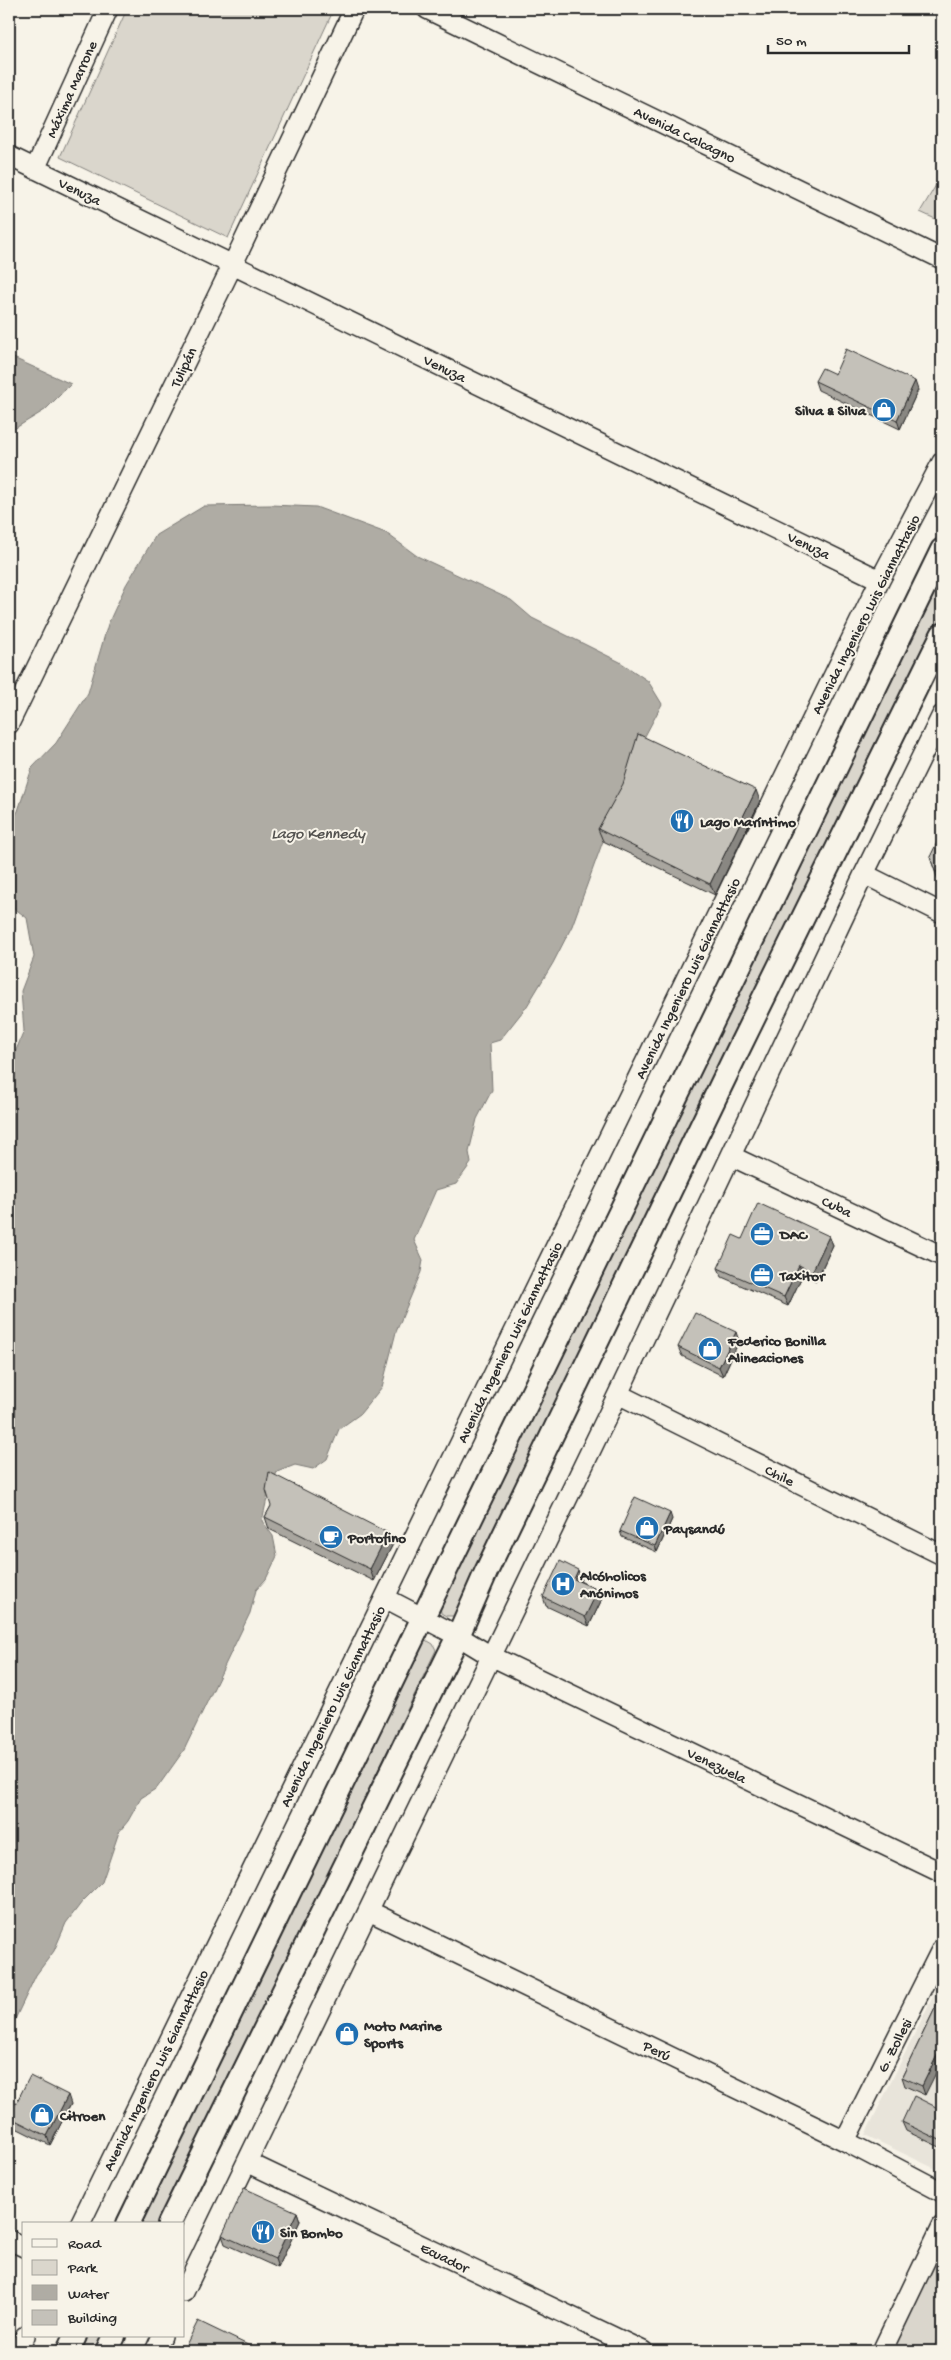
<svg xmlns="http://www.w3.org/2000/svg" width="951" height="2360" viewBox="0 0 951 2360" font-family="'Gochi Hand',sans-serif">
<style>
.built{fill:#e8e4da}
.green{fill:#dad6cc;stroke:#82807c}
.water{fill:#afaca4;stroke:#7a7874}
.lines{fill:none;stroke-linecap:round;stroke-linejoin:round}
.minor-casing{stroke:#2b2b2b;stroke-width:22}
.major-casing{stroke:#2b2b2b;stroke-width:26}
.minor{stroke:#f7f3e8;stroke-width:19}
.major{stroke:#f7f3e8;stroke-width:22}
.wall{fill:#a9a69f;stroke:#2b2b2b}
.shaded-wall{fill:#898782;stroke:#2b2b2b}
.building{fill:#c4c1b9;stroke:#2b2b2b}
.labels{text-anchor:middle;stroke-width:4;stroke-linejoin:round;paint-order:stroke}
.street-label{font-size:15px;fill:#2b2b2b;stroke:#f7f3e8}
.poi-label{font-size:15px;font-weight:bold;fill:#2b2b2b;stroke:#f7f3e8;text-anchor:start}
.water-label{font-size:16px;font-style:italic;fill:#53524f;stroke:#f7f3e8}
</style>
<rect width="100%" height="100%" fill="#f7f3e8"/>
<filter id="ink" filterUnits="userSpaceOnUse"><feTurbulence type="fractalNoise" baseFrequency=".02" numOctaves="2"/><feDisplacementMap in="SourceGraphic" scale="10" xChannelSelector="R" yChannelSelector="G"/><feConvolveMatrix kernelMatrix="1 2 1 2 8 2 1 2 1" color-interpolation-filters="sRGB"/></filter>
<g filter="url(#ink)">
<!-- built -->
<path class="built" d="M942,1978V2172L865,2135Z"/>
<!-- green -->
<path class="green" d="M127,9H334L228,238L60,157Z
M942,175V222L920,212Z
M942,573V615L454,1616H446L441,1613L440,1606Z
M428,1641L433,1644L436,1650L159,2224H141L421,1643Z
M942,2249V2330L932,2351H891Z
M86,2336H104L96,2351H79Z"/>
<!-- water -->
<path class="water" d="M9,356L71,384L45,410L9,432Z
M271,505L316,507L386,533L417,556L511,600L532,618L620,662L648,681L662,704L645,736L627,796L603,841L572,926L553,963L527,1006L500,1040L490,1043L492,1090L477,1119L469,1152L471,1163L456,1184L436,1190L414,1240L423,1260L421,1272L396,1332L382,1387L360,1414L339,1429L327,1459L313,1469L295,1465L277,1472L268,1494L262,1521L273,1536L277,1556L266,1579L256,1590L250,1613L184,1750L157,1788L141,1798L128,1821L119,1832L102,1882L82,1902L66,1923L54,1951L36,1975L9,2032V1067L24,1031L21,991L34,957L27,918L9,904V827L18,811L32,768L56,743L88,693L108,624L126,585L156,535L204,506Z"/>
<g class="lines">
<!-- minor casing -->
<g class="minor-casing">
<path id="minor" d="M427,9L942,259
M9,156L880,580
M35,169L108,9
M9,724L233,264L354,9
M864,874L942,913
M731,1156L942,1256
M618,1394L942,1555
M385,1598L458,1636L491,1656L942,1873
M369,1911L845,2141L942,2192
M845,2141L942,1948
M247,2162L643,2351
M80,2224L880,580L942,462
M9,2240L24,2247
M184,2292L618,1394L864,874L942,715
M18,2351L25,2336
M155,2351L162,2336
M882,2351L942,2226"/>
</g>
<!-- major casing -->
<g class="major-casing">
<path id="major" d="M128,2224L942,550
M169,2224L458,1636L486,1572L738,1050L942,635
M68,2351L75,2336
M107,2351L114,2336"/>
</g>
<!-- minor -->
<use href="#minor" class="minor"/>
<!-- major -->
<use href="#major" class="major"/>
</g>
<!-- wall -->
<path class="wall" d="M835,374L918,390L900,429L818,390L815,381Z
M760,801L715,895L603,841L598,829Z
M942,837V881L938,880L930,857Z
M829,1236L833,1245L816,1281L803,1274L788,1306L722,1277L718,1268L742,1239Z
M739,1341L723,1376L682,1356L678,1347Z
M271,1506L388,1533L393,1544L374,1581L269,1529L265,1517Z
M672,1519L657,1552L622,1537L620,1531Z
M581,1579L580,1581L598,1590L602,1599L589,1626L546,1606L543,1597Z
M942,1994L925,2095L905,2086L902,2077Z
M71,2104L50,2145L12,2126L9,2117Z
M942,2110V2148L906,2131L902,2122Z
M297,2212L300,2221L278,2268L225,2244L222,2235Z"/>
<!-- shaded-wall -->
<path class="shaded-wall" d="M915,381L918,390L900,429L897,420Z
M756,790L760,801L715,895L710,884Z
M829,1236L833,1245L816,1281L812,1272Z
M799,1265L803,1274L788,1306L784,1297Z
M736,1332L739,1341L723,1376L719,1367Z
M670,1513L672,1519L657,1552L655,1546Z
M388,1533L393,1544L374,1581L370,1569Z
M578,1570L581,1579L577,1588L574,1579Z
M598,1590L602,1599L589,1626L585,1617Z
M942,2045V2061L925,2095L922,2086Z
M68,2095L71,2104L50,2145L47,2136Z
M297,2212L300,2221L278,2268L275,2259Z"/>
<!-- building -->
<path class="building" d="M846,349L915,381L897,420L815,381L822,368L835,374Z
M638,734L756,790L710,884L598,829L623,784Z
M940,836L942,837V874L935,871L930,857Z
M758,1203L829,1236L812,1272L799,1265L784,1297L718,1268L733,1235L742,1239Z
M695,1313L736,1332L719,1367L678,1347Z
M269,1472L388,1533L370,1569L265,1517L271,1506L266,1490Z
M635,1497L670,1513L655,1546L620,1531Z
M560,1561L578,1570L574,1579L598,1590L585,1617L543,1597Z
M942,1994V2045L922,2086L902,2077Z
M30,2076L68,2095L47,2136L9,2117Z
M914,2096L942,2110V2141L902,2122Z
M244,2188L297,2212L275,2259L222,2235Z
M198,2321L252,2347L250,2351H183Z"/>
</g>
<!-- icons -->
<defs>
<g id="shop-disc" transform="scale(1.25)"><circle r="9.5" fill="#1f6fb2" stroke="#f7f3e8"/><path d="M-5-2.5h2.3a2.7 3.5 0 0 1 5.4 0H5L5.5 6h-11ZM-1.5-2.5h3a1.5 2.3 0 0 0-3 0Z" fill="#fff"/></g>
<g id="restaurant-disc" transform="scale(1.25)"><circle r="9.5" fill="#1f6fb2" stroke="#f7f3e8"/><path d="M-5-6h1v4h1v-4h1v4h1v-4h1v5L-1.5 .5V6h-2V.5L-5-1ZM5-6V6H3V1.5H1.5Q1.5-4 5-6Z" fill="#fff"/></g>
<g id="office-disc" transform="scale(1.25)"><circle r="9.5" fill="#1f6fb2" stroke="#f7f3e8"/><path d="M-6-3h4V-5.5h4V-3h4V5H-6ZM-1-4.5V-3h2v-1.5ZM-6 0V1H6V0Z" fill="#fff"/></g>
<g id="cafe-disc" transform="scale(1.25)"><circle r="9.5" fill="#1f6fb2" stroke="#f7f3e8"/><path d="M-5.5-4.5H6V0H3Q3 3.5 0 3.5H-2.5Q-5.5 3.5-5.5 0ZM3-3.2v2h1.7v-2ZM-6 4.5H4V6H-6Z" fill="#fff"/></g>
<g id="hospital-disc" transform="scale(1.25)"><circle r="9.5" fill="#1f6fb2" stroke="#f7f3e8"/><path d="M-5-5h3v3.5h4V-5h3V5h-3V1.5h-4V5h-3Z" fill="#fff"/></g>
</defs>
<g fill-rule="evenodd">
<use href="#shop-disc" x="884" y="410"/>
<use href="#restaurant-disc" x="682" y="821"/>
<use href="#office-disc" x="762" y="1234"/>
<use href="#office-disc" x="762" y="1275"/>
<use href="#shop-disc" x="710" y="1349"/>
<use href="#shop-disc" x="647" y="1528"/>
<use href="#cafe-disc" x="331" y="1537"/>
<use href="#hospital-disc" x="563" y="1584"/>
<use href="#shop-disc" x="347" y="2034"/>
<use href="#shop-disc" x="42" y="2115"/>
<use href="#restaurant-disc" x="263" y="2232"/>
</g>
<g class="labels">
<!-- street labels -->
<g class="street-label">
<text transform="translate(71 89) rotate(-66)" y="5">Máxima Marrone</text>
<text transform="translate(685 134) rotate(26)" y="5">Avenida Calcagno</text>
<text transform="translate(80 191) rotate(26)" y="5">Venuza</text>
<text transform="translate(183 367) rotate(-64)" y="5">Tulipán</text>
<text transform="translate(445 368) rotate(26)" y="5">Venuza</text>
<text transform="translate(809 545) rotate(26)" y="5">Venuza</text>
<text transform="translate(865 614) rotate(-63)" y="5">Avenida Ingeniero Luis Giannattasio</text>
<text transform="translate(687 978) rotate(-64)" y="5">Avenida Ingeniero Luis Giannattasio</text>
<text transform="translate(837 1206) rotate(25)" y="5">Cuba</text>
<text transform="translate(509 1342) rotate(-64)" y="5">Avenida Ingeniero Luis Giannattasio</text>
<text transform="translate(780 1475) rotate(26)" y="5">Chile</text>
<text transform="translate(332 1706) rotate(-64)" y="5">Avenida Ingeniero Luis Giannattasio</text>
<text transform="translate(717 1765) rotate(26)" y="5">Venezuela</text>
<text transform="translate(894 2045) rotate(-63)" y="5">G. Zollesi</text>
<text transform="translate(657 2050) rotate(26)" y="5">Perú</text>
<text transform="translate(155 2070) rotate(-64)" y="5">Avenida Ingeniero Luis Giannattasio</text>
<text transform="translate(445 2257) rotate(26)" y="5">Ecuador</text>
</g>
<!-- poi labels -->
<g class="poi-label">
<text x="866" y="415" text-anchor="end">Silva &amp; Silva</text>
<text x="700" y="826">Lago Maríntimo</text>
<text x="780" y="1239">DAC</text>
<text x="780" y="1280">Taxitor</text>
<text x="728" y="1345">Federico Bonilla<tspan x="728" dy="17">Alineaciones</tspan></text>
<text x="664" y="1533">Paysandú</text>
<text x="348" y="1542">Portofino</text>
<text x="580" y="1580">Alcóholicos<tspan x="580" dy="17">Anónimos</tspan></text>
<text x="364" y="2030">Moto Marine<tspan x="364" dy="17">Sports</tspan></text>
<text x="60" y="2120">Citroen</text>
<text x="280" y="2237">Sin Bombo</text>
</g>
<!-- water labels -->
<g class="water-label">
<text x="318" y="838">Lago Kennedy</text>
</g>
</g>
<!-- margin -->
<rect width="951" height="2360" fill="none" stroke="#f7f3e8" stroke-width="30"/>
<rect x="15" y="15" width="921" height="2330" fill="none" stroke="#2b2b2b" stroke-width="2" filter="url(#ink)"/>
<!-- legend -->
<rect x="22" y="2222" width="162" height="115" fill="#f7f3e8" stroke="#a5a39c"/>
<rect x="32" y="2239" width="25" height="8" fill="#f7f3e8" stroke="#a5a39c"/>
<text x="68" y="2248" font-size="15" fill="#2b2b2b">Road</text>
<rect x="32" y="2260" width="25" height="15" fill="#dad6cc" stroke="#a5a39c"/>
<text x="68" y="2272" font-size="15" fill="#2b2b2b">Park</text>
<rect x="32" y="2285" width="25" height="15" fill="#afaca4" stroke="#a5a39c"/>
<text x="68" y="2298" font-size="15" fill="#2b2b2b">Water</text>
<rect x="32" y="2310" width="25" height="15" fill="#c4c1b9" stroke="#a5a39c"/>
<text x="68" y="2322" font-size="15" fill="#2b2b2b">Building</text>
<!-- scale -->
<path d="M768 45v8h141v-8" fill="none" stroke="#2b2b2b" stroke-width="2.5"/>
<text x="776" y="45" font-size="15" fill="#2b2b2b" stroke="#f7f3e8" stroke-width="4" paint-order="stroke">50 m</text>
</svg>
